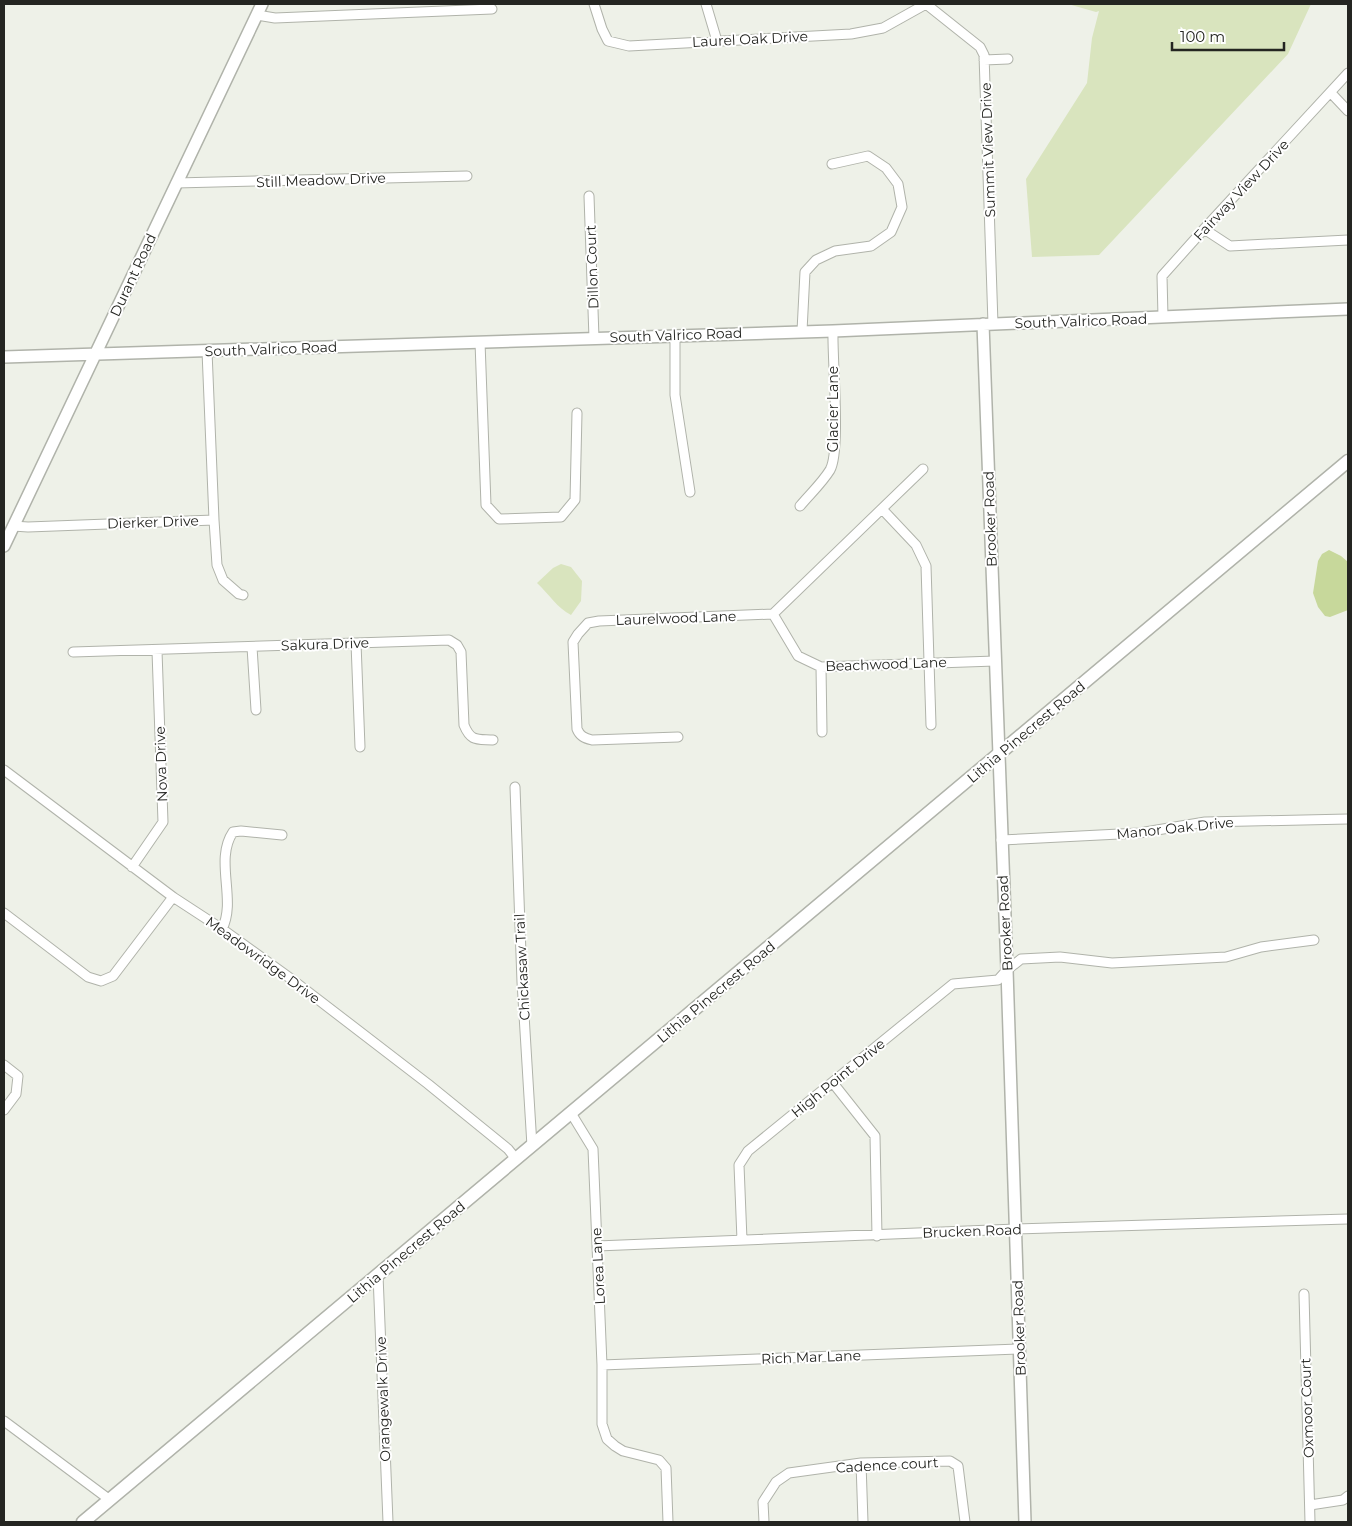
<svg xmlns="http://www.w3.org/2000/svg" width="1352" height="1526" viewBox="0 0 1352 1526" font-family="Montserrat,sans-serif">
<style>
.green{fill:#d9e4be}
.water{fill:#c7d89b}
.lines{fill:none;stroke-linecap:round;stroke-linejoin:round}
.minor-casing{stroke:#b0b3aa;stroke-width:11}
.tertiary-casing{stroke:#b0b3aa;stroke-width:14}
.secondary-casing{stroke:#b0b3aa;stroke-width:15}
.minor{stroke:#fff;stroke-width:9}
.tertiary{stroke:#fff;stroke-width:11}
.secondary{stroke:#fff;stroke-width:12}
.labels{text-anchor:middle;stroke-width:4;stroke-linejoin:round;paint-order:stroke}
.street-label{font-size:14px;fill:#242521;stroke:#fff}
</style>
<rect width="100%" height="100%" fill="#eef1e8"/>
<!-- green -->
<path class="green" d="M1047,4H1311L1288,54L1099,255L1032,257L1026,179L1087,83L1092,38L1099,11L1096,12L1068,4Z
M561,564L571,567L582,581L581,601L571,615C557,608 549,594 537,583L553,568Z"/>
<!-- water -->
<path class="water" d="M1329,550L1341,556L1348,562V610L1330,617L1325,616L1318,607L1313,593L1318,561L1322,554Z"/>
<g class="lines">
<!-- minor casing -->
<g class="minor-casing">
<path id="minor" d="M594,4L602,29L608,41L629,46L851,34L883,28L926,4
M706,4L717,41
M926,4L980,47L984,55L993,324
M257,15L275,18L492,9
M984,60L1008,59
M1331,93L1348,111
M176,183L467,176
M589,196L594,338
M1204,229L1230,246L1348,240
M1163,317L1162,276L1204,229L1348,73
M802,331L805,272L816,260L835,251L871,246L891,232L902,207L898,184L886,168L868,156L832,164
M675,336V395L690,492
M480,342L486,505L499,519L561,517L575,500L577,413
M207,351L214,520L217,565L223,580L239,594L243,595
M800,506C810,494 822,483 830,470C841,451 832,358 833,331
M882,509L916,545L926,566L931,725
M13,526L28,527L214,520
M773,614L798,656L821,667L995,661
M356,643L360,747
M252,647L256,710
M73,652L449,640L457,645L461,652L464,725C471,742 477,739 493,740
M821,667L822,732
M678,737L592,740C584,738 580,736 577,729L573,642L578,634L588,623L599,621L773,614L923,469
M4,770L173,897L222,929L294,981L428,1084L508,1149L516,1159
M515,787L522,982L532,1146
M1001,840L1139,833L1205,822L1348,819
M132,867L163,822L157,651
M4,913L88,977L101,981L113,976L173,897
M222,929C237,900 214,860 233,832L241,831L282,835
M4,1065L18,1076L16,1094L4,1110
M833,1083L875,1136L877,1236
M571,1113L593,1149L602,1365V1424L607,1439L615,1446L623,1451L659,1460L666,1468L668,1522
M742,1240L739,1165L748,1151L953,984L998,980L1007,970L1021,959L1060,957L1112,963L1226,957L1261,947L1314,940
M597,1246L1016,1229L1348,1219
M378,1275L388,1522
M1304,1294L1310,1522
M602,1365L1020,1349
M4,1421L110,1500
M861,1463L863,1522
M1310,1505L1343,1500L1348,1496
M764,1522L763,1502L776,1482L789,1473L861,1463L950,1461L958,1466L965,1522"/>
</g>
<!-- tertiary casing -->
<g class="tertiary-casing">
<path id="tertiary" d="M983,324L1007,970L1025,1522
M4,357L833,331L1348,309
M4,546L262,4"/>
</g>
<!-- secondary casing -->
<g class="secondary-casing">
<path id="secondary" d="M83,1522L1348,461"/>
</g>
<!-- minor -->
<use href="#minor" class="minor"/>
<!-- tertiary -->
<use href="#tertiary" class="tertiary"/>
<!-- secondary -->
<use href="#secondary" class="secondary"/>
</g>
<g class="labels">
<!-- street labels -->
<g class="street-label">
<text transform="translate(750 39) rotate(-3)" y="5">Laurel Oak Drive</text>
<text transform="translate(988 150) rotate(-92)" y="5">Summit View Drive</text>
<text transform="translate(321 180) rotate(-2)" y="5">Still Meadow Drive</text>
<text transform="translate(1241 190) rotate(-47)" y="5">Fairway View Drive</text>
<text transform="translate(592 267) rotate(-92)" y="5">Dillon Court</text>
<text transform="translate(133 275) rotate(-65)" y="5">Durant Road</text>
<text transform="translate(1081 321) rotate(-2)" y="5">South Valrico Road</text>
<text transform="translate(676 335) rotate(-2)" y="5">South Valrico Road</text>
<text transform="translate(271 349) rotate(-2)" y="5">South Valrico Road</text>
<text transform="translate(833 409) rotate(-90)" y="5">Glacier Lane</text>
<text transform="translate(990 519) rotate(-92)" y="5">Brooker Road</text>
<text transform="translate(153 522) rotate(-2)" y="5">Dierker Drive</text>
<text transform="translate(676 618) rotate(-2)" y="5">Laurelwood Lane</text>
<text transform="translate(325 644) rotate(-2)" y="5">Sakura Drive</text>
<text transform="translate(886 664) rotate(-2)" y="5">Beachwood Lane</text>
<text transform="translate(1026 732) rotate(-40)" y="5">Lithia Pinecrest Road</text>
<text transform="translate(161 764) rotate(-92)" y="5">Nova Drive</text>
<text transform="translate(1175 828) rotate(-6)" y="5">Manor Oak Drive</text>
<text transform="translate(1005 923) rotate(-93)" y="5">Brooker Road</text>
<text transform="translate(263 960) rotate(36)" y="5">Meadowridge Drive</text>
<text transform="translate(522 967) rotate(-93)" y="5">Chickasaw Trail</text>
<text transform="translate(716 992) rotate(-40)" y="5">Lithia Pinecrest Road</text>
<text transform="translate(838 1078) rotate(-39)" y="5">High Point Drive</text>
<text transform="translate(972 1231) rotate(-2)" y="5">Brucken Road</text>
<text transform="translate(406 1252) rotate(-40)" y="5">Lithia Pinecrest Road</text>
<text transform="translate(598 1266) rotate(-93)" y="5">Lorea Lane</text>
<text transform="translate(1019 1328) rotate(-92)" y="5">Brooker Road</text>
<text transform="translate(811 1357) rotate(-2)" y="5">Rich Mar Lane</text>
<text transform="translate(383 1399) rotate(-92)" y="5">Orangewalk Drive</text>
<text transform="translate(1307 1408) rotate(-92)" y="5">Oxmoor Court</text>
<text transform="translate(887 1465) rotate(-3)" y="5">Cadence court</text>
</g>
</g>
<!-- border -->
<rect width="1352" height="1526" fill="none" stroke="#242521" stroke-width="10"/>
<!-- scale -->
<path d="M1172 42v8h112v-8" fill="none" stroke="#242521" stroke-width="2.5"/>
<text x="1180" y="42" font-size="15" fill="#242521" stroke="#ffffff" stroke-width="4" paint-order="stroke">100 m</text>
</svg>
